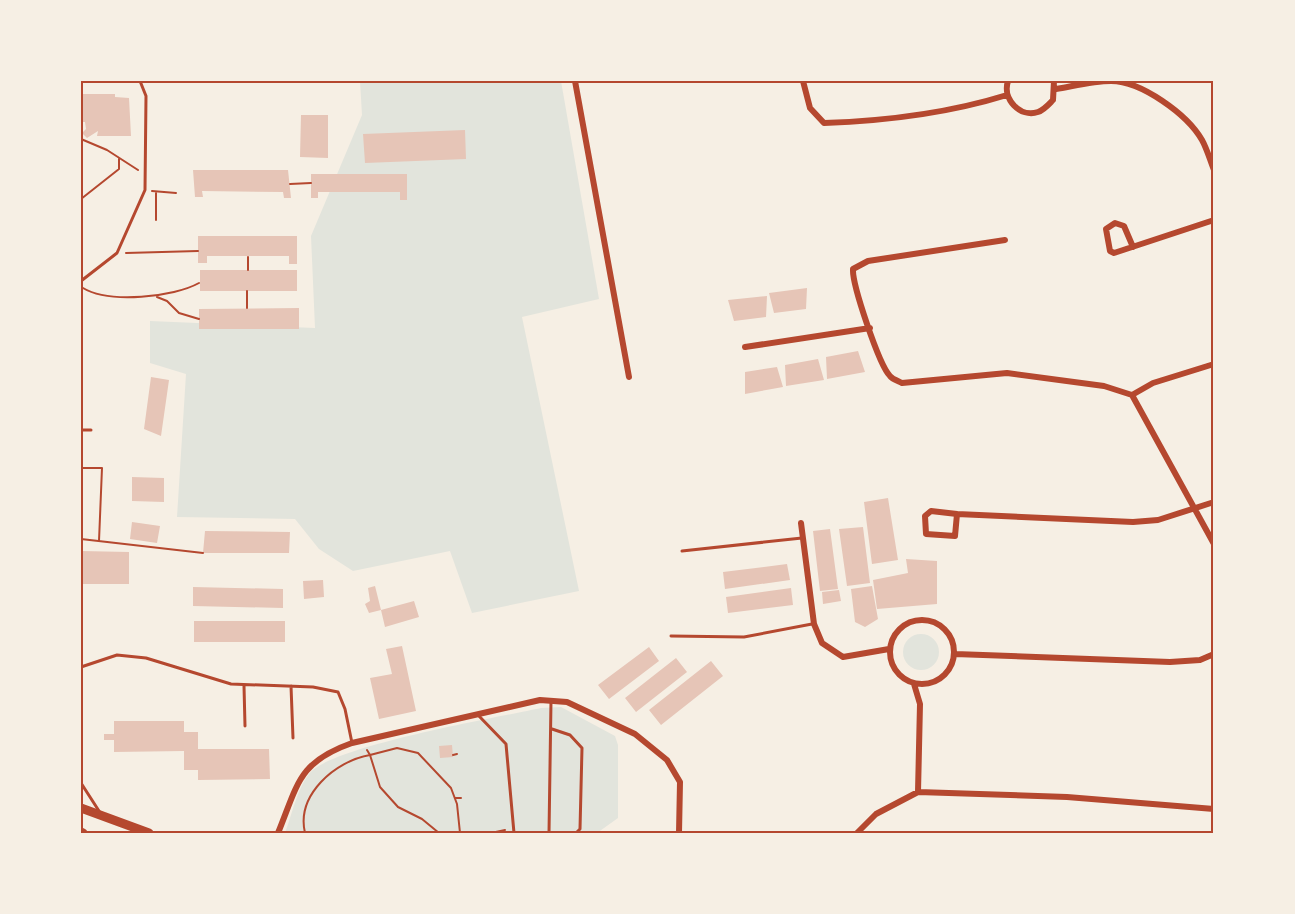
<svg xmlns="http://www.w3.org/2000/svg" width="1295" height="914" viewBox="0 0 1295 914" font-family="'Work Sans',sans-serif">
<style>
.green{fill:#e2e4dc}
.building{fill:#e6c5b7}
.lines{fill:none;stroke-linecap:round;stroke-linejoin:round}
.path{stroke:#b5482f;stroke-width:2}
.service{stroke:#b5482f;stroke-width:3}
.minor{stroke:#b5482f;stroke-width:6}
.secondary{stroke:#b5482f;stroke-width:9}
.neatline{fill:none;stroke:#b5482f;stroke-width:2}
</style>
<rect width="100%" height="100%" fill="#f6efe4"/>
<!-- green -->
<path class="green" d="M360,81H561L599,299L522,317L579,591L472,613L450,551L353,571L319,549L295,519L177,517L186,374L150,363V321L315,328L311,236L362,115Z
M903 652a18 18 0 1 1 36 0a18 18 0 1 1-36 0Z
M561,707L615,736L618,745V818L597,833H285C292,815 297,789 309,774C330,746 500,717 541,708Z"/>
<!-- building -->
<path class="building" d="M81,94H115V97L129,98L131,136H97L98,131L87,138L82,133L86,129L85,122H81Z
M301,115H328V158L300,157Z
M465,130L466,159L365,163L363,134Z
M193,170H288L291,198H284L283,192L202,191L203,197H195Z
M311,174H407V200H400V192H318V198H311Z
M198,236H297V264H289V256H207V263H198Z
M200,270H297V291H200Z
M807,288L806,309L774,313L769,293Z
M767,296L766,317L734,321L728,300Z
M299,308V329H199V309Z
M858,351L865,372L827,379L826,357Z
M818,359L824,380L786,386L785,365Z
M777,367L783,387L745,394V372Z
M151,377L169,380L161,436L144,429Z
M132,477L164,478V502L132,501Z
M888,498L898,560L872,564L864,502Z
M132,522L160,526L157,543L130,539Z
M863,527L870,583L847,586L839,529Z
M830,529L838,589L820,591L813,531Z
M205,531L290,532L289,553H203Z
M81,551L129,552V584H81Z
M906,559L937,561V604L877,609L873,580L908,573Z
M787,564L790,580L725,589L723,572Z
M323,580L324,597L304,599L303,581Z
M375,586L381,610L369,613L365,604L370,601L368,588Z
M872,586L878,619L865,627L855,622L851,589Z
M193,587L283,589V608L193,606Z
M791,588L793,605L728,613L726,597Z
M839,590L841,601L823,604L822,592Z
M414,601L419,617L385,627L381,610Z
M194,621H285V642H194Z
M402,646L416,711L379,719L370,678L392,674L386,649Z
M649,647L659,661L609,699L598,685Z
M676,658L687,672L636,712L625,698Z
M711,661L723,676L661,725L649,710Z
M114,721H184V732H198V749H269L270,779L198,780V770H184V751L114,752V740H104V734H114Z
M452,745L453,757L440,758L439,746Z"/>
<g class="lines">
<!-- path -->
<path class="path" d="M81,139L107,150L138,170
M290,184L311,183
M152,191L176,193
M81,199L119,169V159
M156,220V193
M126,253L198,251
M248,257V270
M83,288C109,304 174,297 199,283
M157,297L167,301L179,313L199,319
M247,308V291
M81,468H102L99,541
M81,539L203,553
M453,755L457,754
M455,798H461
M305,833C296,795 335,761 370,755L367,750
M379,833H389
M439,833L422,819L398,807L380,787L370,755L397,748L418,753L451,788L457,804L460,833
M491,833L505,830"/>
<!-- service -->
<path class="service" d="M81,281L117,253L145,190L146,96L140,81
M81,430H91
M682,551L802,538
M671,636L744,637L812,624
M81,667L117,655L146,658L231,684L313,687L338,692L345,709L352,743
M244,686L245,726
M291,686L293,738
M478,715L506,744L514,833
M552,729L570,735L582,748L580,829L576,833
M81,783L99,811
M549,833L551,701"/>
<!-- minor -->
<path class="minor" d="M575,81L629,377
M803,81L810,108L824,123C885,121 949,113 1007,95
M1008,81C1002,99 1020,118 1038,112C1044,110 1049,104 1053,100L1054,81
M1056,89C1074,86 1093,81 1111,81C1141,81 1187,114 1202,140C1207,149 1210,160 1214,170
M1005,240L868,261L853,269C852,284 879,365 890,376C892,379 898,381 902,383L1007,373L1104,386L1132,395L1153,383L1214,364
M1133,247L1124,226L1115,223L1106,229L1110,251L1114,253L1214,220
M745,347L870,328
M1132,395L1214,544
M931,511L957,514L955,536L926,534L925,516Z
M957,514L1133,522L1158,520L1214,502
M801,523L814,624L822,643L843,657L889,649
M890 652a32 32 0 1 1 64 0a32 32 0 1 1-64 0Z
M955,654L1170,662L1200,660L1214,654
M914,684L920,704L918,792
M278,833C298,784 298,762 352,743L540,700L567,702L635,734L667,760L680,782L679,833
M857,833L876,814L918,792L1067,797L1214,809"/>
<!-- secondary -->
<path class="secondary" d="M81,808L149,833
M81,832L83,833"/>
</g>
<!-- border -->
<rect width="1295" height="914" fill="none" stroke="#f6efe4" stroke-width="165"/>
<rect x="82" y="82" width="1130" height="750" class="neatline"/>
</svg>
